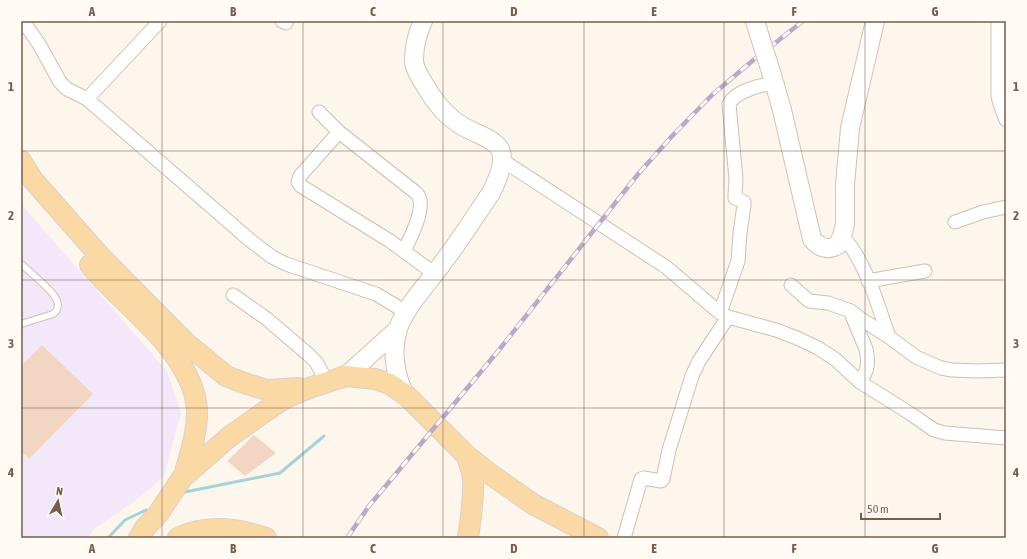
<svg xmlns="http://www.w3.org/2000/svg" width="1027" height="559" viewBox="0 0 1027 559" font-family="'Asap Condensed',sans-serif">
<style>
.education{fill:#f3e8fa}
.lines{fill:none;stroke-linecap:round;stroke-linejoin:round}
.stream{stroke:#a5d3da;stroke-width:3}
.building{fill:#f3d5c3}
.service-casing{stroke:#d1beb0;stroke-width:8}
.minor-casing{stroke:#d1beb0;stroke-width:15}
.secondary-casing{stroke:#d6c0b0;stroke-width:20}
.primary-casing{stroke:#dad1cd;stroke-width:22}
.service{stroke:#fff;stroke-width:6}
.minor{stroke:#fff;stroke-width:13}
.secondary{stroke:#fff;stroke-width:18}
.primary{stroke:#fbd9a5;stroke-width:20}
.rail-casing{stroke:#b9a8c9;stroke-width:4.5}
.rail{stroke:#fffaf3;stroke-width:3;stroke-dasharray:9;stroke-linecap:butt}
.secondary-bridge-casing{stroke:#d6c0b0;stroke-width:20;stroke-linecap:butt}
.secondary-bridge{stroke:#fff;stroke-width:18}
.grid{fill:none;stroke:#7a5c4d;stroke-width:1;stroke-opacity:0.55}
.neatline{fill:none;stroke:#7a5c4d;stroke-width:1.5}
.grid-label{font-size:13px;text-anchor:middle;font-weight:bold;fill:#7a5c4d}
</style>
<rect width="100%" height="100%" fill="#fdf6ec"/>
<!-- education -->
<path class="education" d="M21,204L167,371L181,413L164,476L135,501L94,529L89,538H21Z"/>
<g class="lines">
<!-- stream -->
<path class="stream" d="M185,492L280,473L324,436
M108,538L125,520L146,510"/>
</g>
<!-- building -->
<path class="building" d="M42,345L93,394L29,459L21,451V366Z
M254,435L276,453L245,476L227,461Z"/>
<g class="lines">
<!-- service casing -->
<g class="service-casing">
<path id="service" d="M21,264C29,271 50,289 55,297C59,303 59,310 53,314L21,324"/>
</g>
<!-- minor casing -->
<g class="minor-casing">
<path id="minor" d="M23,21L39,44L60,82L67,89L87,99L251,241L272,257L286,264L376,294L406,312
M282,21L286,23
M998,21V96L1001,107L1006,120
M87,99L160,21
M319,112L339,132L415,192C417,193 418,195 419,197C425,210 410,239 404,251
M339,132L300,176L298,182L301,186L390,241L435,274
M502,160L666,267L720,313L728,317
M955,222L983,212L1006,207
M842,236C847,242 852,247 855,253C871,279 879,309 889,337
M868,281L925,271
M791,285L809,301L828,303L851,311L861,319L889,337L916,357L941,368L952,370L977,371L1006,370
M233,295L267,319L309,355L316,362L327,382
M720,313L738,261L740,233L744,205V202L735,198V195L736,179L729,104C735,91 761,85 774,83
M851,313L866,349C869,362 868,371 860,382
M624,538L641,479L644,478L661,481L663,479L669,450L692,376L699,361L728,317L776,330L797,338L818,348L835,359L860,382L911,414L934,430L945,433L1006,438"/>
</g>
<!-- secondary casing -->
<g class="secondary-casing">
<path id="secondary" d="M755,21L759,34
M772,75L782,110L812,239C819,248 828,251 838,245L842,236L845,224V185L850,128L875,21
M346,376L397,330
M405,395C395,375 391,351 398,329C404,308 431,280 444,261C461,239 475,216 491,193C496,183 505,163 501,152C498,140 474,133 464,127C445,116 434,101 423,82C419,75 414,68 414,60C414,47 418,32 423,21"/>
</g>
<!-- primary casing -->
<g class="primary-casing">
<path id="primary" d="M21,161L33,180L99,255L186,343L226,376L247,384L267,390L299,388
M90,265C124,306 181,343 195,396C195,400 197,404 197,408C198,431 190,454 184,476
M467,456C469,463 472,471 473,478C474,498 471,518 468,538
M139,538L145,528L158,514L182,478L229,437L270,408L285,398L312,387L346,376L375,379L390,384L407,396L467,456L490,474L533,504L598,538
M178,538C206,524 237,528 266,538"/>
</g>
<!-- service -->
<use href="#service" class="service"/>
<!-- minor -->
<use href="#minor" class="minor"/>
<!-- secondary -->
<use href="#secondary" class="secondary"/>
<!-- primary -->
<use href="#primary" class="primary"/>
<!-- rail casing -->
<g class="rail-casing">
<path id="rail" d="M347,538L369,506L499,350L639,173L673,135L712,95L751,62L803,21"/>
</g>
<!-- rail -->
<use href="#rail" class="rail"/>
<!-- secondary-bridge casing -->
<g class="secondary-bridge-casing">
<path id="secondary-bridge" d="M759,34L772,75"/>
</g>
<!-- secondary-bridge -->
<use href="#secondary-bridge" class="secondary-bridge"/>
</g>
<!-- grid -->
<path class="grid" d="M162,21V538M303,21V538M443,21V538M584,21V538M724,21V538M865,21V538M21,151H1006M21,280H1006M21,408H1006"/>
<!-- border -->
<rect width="1027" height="559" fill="none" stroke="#fffaf3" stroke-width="44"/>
<!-- north arrow -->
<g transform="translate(58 501) rotate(9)" stroke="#fffaf3" stroke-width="3" paint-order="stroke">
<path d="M0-3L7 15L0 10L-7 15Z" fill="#7a5c4d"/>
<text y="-6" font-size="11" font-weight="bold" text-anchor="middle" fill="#7a5c4d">N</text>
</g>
<!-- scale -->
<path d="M861 513v6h79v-6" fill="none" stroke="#7a5c4d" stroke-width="2"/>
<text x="867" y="513" font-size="12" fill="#7a5c4d" stroke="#fffaf3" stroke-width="3" paint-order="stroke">50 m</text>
<rect x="22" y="22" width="983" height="515" class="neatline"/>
<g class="grid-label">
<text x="92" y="16">A</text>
<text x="233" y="16">B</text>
<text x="373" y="16">C</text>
<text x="514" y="16">D</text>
<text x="654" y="16">E</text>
<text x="794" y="16">F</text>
<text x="935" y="16">G</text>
<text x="11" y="91">1</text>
<text x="1016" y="91">1</text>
<text x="11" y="220">2</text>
<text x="1016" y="220">2</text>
<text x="11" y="348">3</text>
<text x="1016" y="348">3</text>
<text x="11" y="477">4</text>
<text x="1016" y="477">4</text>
<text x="92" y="553">A</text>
<text x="233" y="553">B</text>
<text x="373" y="553">C</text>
<text x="514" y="553">D</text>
<text x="654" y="553">E</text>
<text x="794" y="553">F</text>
<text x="935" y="553">G</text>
</g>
</svg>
